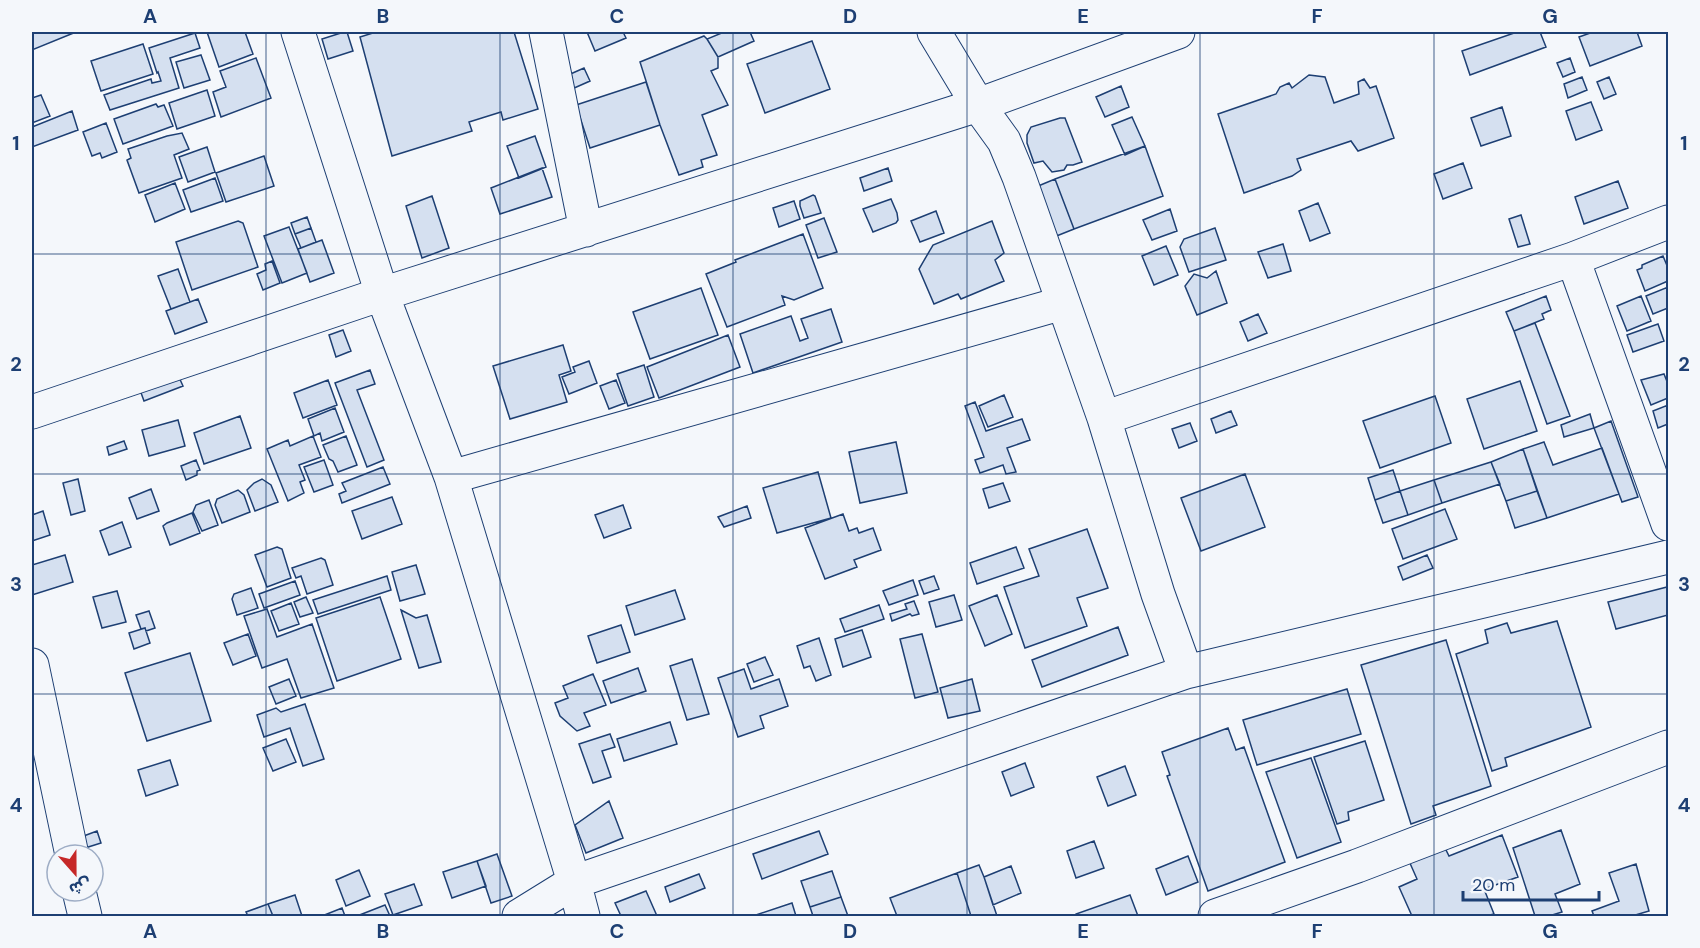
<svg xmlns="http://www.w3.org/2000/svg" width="1700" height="948" viewBox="0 0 1700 948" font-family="'DM Sans','Noto Sans Arabic',sans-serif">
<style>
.building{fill:#d5e0f0;stroke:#1d3f73;stroke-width:1.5}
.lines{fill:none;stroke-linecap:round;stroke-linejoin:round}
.minor-casing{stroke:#1d3f73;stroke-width:35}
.minor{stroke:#f4f7fb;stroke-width:33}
.grid{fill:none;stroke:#1d3f73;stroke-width:1.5;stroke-opacity:0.55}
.neatline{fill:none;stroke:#1d3f73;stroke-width:2}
.grid-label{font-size:20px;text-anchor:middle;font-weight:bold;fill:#1d3f73}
</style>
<rect width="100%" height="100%" fill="#f4f7fb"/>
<!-- building -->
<path class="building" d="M32,32H76L32,50Z
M207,32H245L253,54L219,67Z
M344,32H347L353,51L328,59L322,39Z
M376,32H514L538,109L503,120L501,112L469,122L472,131L392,156L360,37Z
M587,32H623L626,38L595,51Z
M724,32H750L754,41L718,57L707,39Z
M1517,32H1540L1546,47L1470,75L1462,51Z
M1593,32H1637L1642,46L1590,66L1579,37Z
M195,33L200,48L170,58L179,88L110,110L104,95L151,79L152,83L161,81L158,72L157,73L149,48Z
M704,36L707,39L718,57V68L711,71L728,105L702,115L717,155L701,160L703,167L679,175L660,125L640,62Z
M812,41L830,89L765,113L747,64Z
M143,44L153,74L101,91L91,61Z
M201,55L210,80L184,88L176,62Z
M256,58L271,98L221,117L213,92L226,87L220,71Z
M1570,58L1575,72L1563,77L1557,63Z
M584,68L590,81L572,89L566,76Z
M1309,75L1325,77L1334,103L1359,94L1358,82L1364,79L1370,88L1376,86L1394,138L1358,151L1351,141L1297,159L1301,170L1292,176L1244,193L1218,114L1276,94L1280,87L1289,83L1292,88Z
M1582,77L1587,90L1568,98L1564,84Z
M1609,77L1616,94L1604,99L1597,82Z
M646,82L660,125L590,148L576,105Z
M1121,86L1129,107L1105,117L1096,97Z
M207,90L215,116L177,129L169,103Z
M41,95L50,116L32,123V98Z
M1591,102L1602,130L1576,140L1566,111Z
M156,104L158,107L164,105L173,126L123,144L114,119Z
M1502,107L1511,136L1481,146L1471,118Z
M72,111L78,130L32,147V127Z
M1132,117L1145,146L1125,155L1112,125Z
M1060,118H1065L1082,162L1073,165H1067L1064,170L1052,172L1043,161L1034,163L1027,143V135L1031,127Z
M106,123L117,152L102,158L100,153L92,156L83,132Z
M182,133L189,149L174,155L182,178L139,193L127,160L131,158L128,149L167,136Z
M535,136L546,167L519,178L507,146Z
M1145,146L1163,196L1074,229L1055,179Z
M207,147L215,172L188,182L179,157Z
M264,156L274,186L226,202L216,173Z
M1463,163L1472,188L1443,199L1434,174Z
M542,168L552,197L500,214L491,188Z
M888,168L892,181L864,191L860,178Z
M215,178L223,201L191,212L183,190Z
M1055,179L1074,229L1049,239L1031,189Z
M1618,181L1628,208L1584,224L1575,197Z
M175,183L185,209L155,222L145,195Z
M813,195L815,196L821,213L804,218L800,206V201Z
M432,196L449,248L422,258L406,206Z
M891,199L897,213L898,220L896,223L873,232L863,209Z
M794,201L800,219L779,227L773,208Z
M1318,203L1330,233L1310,241L1299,211Z
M1170,209L1177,231L1152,240L1143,220Z
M936,211L944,233L920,242L911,221Z
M1521,215L1530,244L1518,247L1509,219Z
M307,217L311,228L295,234L291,223Z
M824,218L837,252L818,258L806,225Z
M238,221L243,223L258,267L192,290L176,242Z
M992,221L1004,253L995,260L1004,281L961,299L958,294L934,304L919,269L933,245Z
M289,227L307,273L282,283L264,236Z
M311,228L316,242L301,248L295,234Z
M1215,228L1226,260L1189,272L1180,247L1184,239Z
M803,234L823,288L794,300L782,296L785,305L727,327L706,274L736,262L735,260Z
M322,240L334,273L310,282L298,249Z
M1283,244L1291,271L1268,278L1258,252Z
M1166,246L1178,275L1154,285L1142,256Z
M1663,256L1668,268V281L1645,291L1637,270L1642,268V265Z
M272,261L280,283L263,290L257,274L266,270L265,264Z
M178,269L190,302L171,309L158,276Z
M1216,271L1227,303L1197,315L1185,286L1194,274L1207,278Z
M1668,287V308L1653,314L1646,296Z
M701,288L718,335L650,359L633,312Z
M1546,296L1551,310L1542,314L1544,319L1514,331L1506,312Z
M1641,296L1651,321L1627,331L1617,306Z
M198,299L207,322L175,334L166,311Z
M831,309L842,342L753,373L740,334L791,316L800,341L808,338L801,319Z
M1258,314L1267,333L1248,341L1240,322Z
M1535,323L1570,416L1547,424L1514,331Z
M1658,324L1664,341L1633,352L1627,335Z
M343,330L351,351L336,357L329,335Z
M728,335L740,367L659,398L647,367Z
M563,345L571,371L559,375L567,402L510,419L493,366Z
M589,361L597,383L569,394L562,377L575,372L573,367Z
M644,365L654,397L628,406L617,374Z
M370,370L375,384L357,390L384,460L367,467L335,383Z
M1664,374L1668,384V398L1651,405L1641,380Z
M178,375L183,386L144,401L140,390Z
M328,380L337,405L303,418L294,393Z
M616,380L625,403L609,409L600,386Z
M1520,381L1537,431L1484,449L1467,399Z
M1004,395L1013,417L988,427L979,406Z
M1435,396L1451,443L1380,468L1363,421Z
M975,402L986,431L1022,419L1030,440L1007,448L1016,472L1006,474L1003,465L980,473L975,460L984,457L965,406Z
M1668,405V424L1658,428L1653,411Z
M335,408L344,432L322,441L320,433L314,436L308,419Z
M1231,411L1237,425L1216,433L1211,419Z
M1590,414L1594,428L1564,437L1561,425Z
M240,416L251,448L204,464L194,433Z
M178,420L185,446L149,456L142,430Z
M1611,421L1638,497L1622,502L1594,428Z
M1190,423L1197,441L1179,448L1172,429Z
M313,436L321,457L299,465L305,480L300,482L304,493L288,501L267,449L288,440L290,446Z
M346,436L357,465L338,472L333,461L329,459L323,445Z
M124,441L127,449L109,455L107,447Z
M896,442L907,493L860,503L849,452Z
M1544,442L1553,465L1602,448L1619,494L1547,518L1523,449Z
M1523,449L1537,491L1506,501L1491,462Z
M196,460L200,470L197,471V475L186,480L181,466Z
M324,460L333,485L314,492L304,467Z
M1491,462L1500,484L1442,503L1434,480Z
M383,467L390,484L342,503L339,494L346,491L342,483Z
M1393,470L1400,491L1375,500L1368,478Z
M818,472L831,518L777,533L763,488Z
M1245,474L1265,527L1201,551L1181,498Z
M78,479L85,511L71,515L63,483Z
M262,479L271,485L278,502L255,511L247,490L254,483Z
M1434,480L1442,503L1408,515L1400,491Z
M1003,483L1010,501L989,508L983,489Z
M151,489L159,511L137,519L129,498Z
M238,490L244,495L250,512L222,523L215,505L217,499Z
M1400,491L1408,515L1383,523L1375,500Z
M1537,491L1547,518L1515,528L1506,501Z
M392,497L402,524L362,539L352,511Z
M209,500L218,525L202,531L193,512L196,505Z
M623,505L631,528L604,538L595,515Z
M747,506L751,518L724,527L718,517Z
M1445,509L1457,539L1403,559L1392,529Z
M43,511L50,535L32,541V515Z
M192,513L200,533L170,545L163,526L167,523Z
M843,514L849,531L857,528L859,533L873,528L881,550L854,560L857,567L825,579L805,528Z
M122,522L131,547L109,555L100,531Z
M1087,529L1108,588L1077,598L1087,626L1025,648L1004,587L1039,576L1029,549Z
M277,547L282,549L291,578L267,587L255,555Z
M1016,547L1024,568L977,584L970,563Z
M65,555L73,582L32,595V565Z
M1427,555L1433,568L1403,580L1398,567Z
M321,558L325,560L333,585L307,594L301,576L296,578L292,568Z
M416,565L425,594L400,601L392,572Z
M387,576L391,590L318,614L313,600Z
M934,576L939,589L924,594L919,581Z
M913,580L918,595L889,605L883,591Z
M295,581L300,595L264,608L259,594Z
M1667,587L1668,615L1616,629L1608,602Z
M251,588L258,608L237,615L232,599L234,594Z
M675,590L685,619L635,635L626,606Z
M117,591L126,622L102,628L93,597Z
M954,595L962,620L936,627L929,602Z
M997,595L1012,634L985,646L969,606Z
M306,597L313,613L300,617L294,602Z
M380,597L401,659L337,681L316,618Z
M914,601L919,614L912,616L910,614L892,621L890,614L907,609L905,604Z
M291,603L299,624L279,631L271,611Z
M879,605L884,619L845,632L840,619Z
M267,609L277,637L312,624L334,688L301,698L287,659L262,668L244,616Z
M401,610L416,618L427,615L441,662L419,668Z
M149,611L155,628L146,631L145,628L141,629L136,615Z
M1557,621L1591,727L1505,758L1507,766L1492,771L1456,654L1488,643L1485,630L1507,623L1511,633Z
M621,625L630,652L597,663L588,636Z
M1118,627L1128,655L1042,687L1032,660Z
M145,628L150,643L134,649L129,633Z
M862,630L871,657L843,667L835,639Z
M248,634L256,656L233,665L224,643Z
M922,634L938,692L915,698L900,639Z
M819,638L831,675L816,681L810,666L804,668L797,646Z
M1446,640L1491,786L1433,806L1436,815L1411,824L1361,665Z
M190,653L211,721L147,741L125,673Z
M765,657L773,675L754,682L747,664Z
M692,659L709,714L687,720L670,666Z
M638,668L646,691L611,703L603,681Z
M744,669L751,689L779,679L788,706L760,716L764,728L738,737L718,678Z
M593,674L606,705L584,713L590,726L577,731L560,716L555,703L568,698L563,686Z
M289,679L296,696L276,704L269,687Z
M972,679L980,711L948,718L940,688Z
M1347,689L1361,734L1257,765L1243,720Z
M305,704L324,759L303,766L290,728L264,737L257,715L276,708L281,712Z
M670,722L677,744L624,761L617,739Z
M1228,728L1236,750L1244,747L1285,862L1208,891L1167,776L1170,775L1162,752Z
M610,734L615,747L602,751L611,777L593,783L579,744Z
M286,739L296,762L273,771L263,748Z
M1365,741L1384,800L1348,812L1349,820L1337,824L1314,757Z
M1311,758L1341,842L1297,858L1266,772Z
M170,760L178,785L146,796L138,770Z
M1025,763L1034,787L1011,796L1002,772Z
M1125,766L1136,795L1108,806L1097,777Z
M609,801L623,838L586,853L575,825Z
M1561,830L1580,884L1555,894L1562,912L1549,916H1535L1513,848Z
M97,831L101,843L85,848L81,837Z
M819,831L828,854L762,879L753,854Z
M1502,835L1518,877L1484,889L1494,914L1486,916H1412L1399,887L1417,879L1409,861L1445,848L1449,856Z
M1094,841L1104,868L1076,878L1067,851Z
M497,854L512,896L491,903L477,861Z
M1188,856L1198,882L1166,895L1156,869Z
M477,861L486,886L452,898L443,872Z
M1636,864L1649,911L1632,916H1594L1592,911L1619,901L1609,873Z
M979,865L984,877L997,916H971L957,873Z
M1011,866L1021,893L993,905L984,877Z
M359,870L370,896L346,906L336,880Z
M832,871L841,897L810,907L801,881Z
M957,873L971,916H897L890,898Z
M699,874L705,888L670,902L665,887Z
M414,884L422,905L393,915L385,894Z
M646,891L657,916H621L615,903Z
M295,895L302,916H273L268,904Z
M1130,895L1138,916H1076V914Z
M841,897L848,916H813L810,907Z
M792,903L796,916H753Z
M268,904L273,916H248L246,912Z
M385,905L390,916H357Z
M342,908L345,916H322Z"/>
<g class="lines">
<!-- minor casing -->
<g class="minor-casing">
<path id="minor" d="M298,32L382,294L451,477L574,882L583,916
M546,32L586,230
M934,32L978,105L1004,141L1019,177L1104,418L1158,594L1186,672
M1573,259L1668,524
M32,412L382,294L978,105L1178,32
M1104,418L1573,259L1668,222
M451,477L1063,303
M32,665L72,855
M79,891L85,916
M519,916L574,882L1186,672L1668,557
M1215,916L1357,866L1668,747"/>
</g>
<!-- minor -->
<use href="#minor" class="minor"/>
</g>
<!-- grid -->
<path class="grid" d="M266,32V916M500,32V916M733,32V916M967,32V916M1200,32V916M1434,32V916M32,254H1668M32,474H1668M32,694H1668"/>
<!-- border -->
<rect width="1700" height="948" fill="none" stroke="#f4f7fb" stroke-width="66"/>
<!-- north arrow -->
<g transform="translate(75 873) rotate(159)"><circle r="28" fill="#f4f7fb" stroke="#9eadc5" stroke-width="1.5"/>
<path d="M0-4.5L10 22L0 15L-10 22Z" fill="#c62828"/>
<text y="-9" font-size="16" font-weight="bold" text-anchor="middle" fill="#1d3f73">ش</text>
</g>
<!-- scale -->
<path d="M1463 891v9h136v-9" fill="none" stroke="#1d3f73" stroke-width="3"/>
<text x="1472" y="891" font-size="18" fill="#1d3f73" stroke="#f4f7fb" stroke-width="4.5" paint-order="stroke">20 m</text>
<rect x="33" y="33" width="1634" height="882" class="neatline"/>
<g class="grid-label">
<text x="150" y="23">A</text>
<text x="383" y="23">B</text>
<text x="617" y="23">C</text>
<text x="850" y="23">D</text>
<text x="1083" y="23">E</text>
<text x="1317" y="23">F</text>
<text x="1550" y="23">G</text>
<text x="16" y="150">1</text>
<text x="1684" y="150">1</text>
<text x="16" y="371">2</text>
<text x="1684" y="371">2</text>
<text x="16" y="591">3</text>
<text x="1684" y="591">3</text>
<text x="16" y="812">4</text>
<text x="1684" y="812">4</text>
<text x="150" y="938">A</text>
<text x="383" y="938">B</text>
<text x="617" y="938">C</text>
<text x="850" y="938">D</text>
<text x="1083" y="938">E</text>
<text x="1317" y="938">F</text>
<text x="1550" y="938">G</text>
</g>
</svg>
